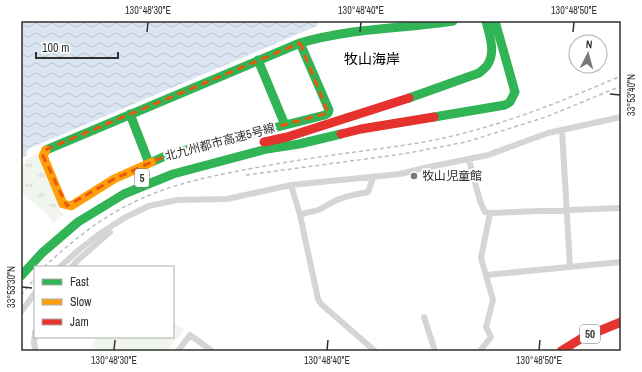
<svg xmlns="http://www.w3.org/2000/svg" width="642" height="372" viewBox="0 0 642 372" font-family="'Archivo Narrow','Noto Sans JP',sans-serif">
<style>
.grass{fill:url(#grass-tufts)}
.pitch{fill:#f0f5ed}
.water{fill:url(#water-waves)}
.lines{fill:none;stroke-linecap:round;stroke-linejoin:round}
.street{stroke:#d5d5d5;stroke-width:6}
.fast{stroke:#30b455;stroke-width:9}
.slow{stroke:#ff9f0a;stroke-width:9}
.jam{stroke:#e5322d;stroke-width:9}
.rail{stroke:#bdbdbd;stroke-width:1.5;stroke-dasharray:4 3;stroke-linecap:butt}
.marked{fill:none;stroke:#e8590c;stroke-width:3;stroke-dasharray:8 5;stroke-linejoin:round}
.ticks{fill:none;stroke:#313131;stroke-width:1.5}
.poi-dot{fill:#797979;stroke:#fff;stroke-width:1.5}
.labels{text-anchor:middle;stroke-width:4;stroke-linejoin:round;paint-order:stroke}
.shield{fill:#fff;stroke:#6f6f6f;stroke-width:1}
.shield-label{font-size:11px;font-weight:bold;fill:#313131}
.street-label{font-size:12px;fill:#313131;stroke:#fff}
.poi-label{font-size:12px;fill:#313131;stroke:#fff;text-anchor:start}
.quarter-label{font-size:14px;fill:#000;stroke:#fff}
.neatline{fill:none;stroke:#313131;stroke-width:1.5}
.ticks-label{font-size:10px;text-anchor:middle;fill:#313131}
</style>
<defs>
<pattern id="grass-tufts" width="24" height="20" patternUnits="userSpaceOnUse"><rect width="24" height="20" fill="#f0f5ed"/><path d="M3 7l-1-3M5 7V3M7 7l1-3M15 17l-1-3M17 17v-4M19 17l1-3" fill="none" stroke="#ced2cc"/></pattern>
<pattern id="water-waves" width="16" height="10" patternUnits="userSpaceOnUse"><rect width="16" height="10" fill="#dbe5f2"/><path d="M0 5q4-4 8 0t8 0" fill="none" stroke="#bcc5d0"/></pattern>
</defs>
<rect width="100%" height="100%" fill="#fff"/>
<!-- grass -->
<path class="grass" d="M37,154L63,215L53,223L48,215L21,193V166L25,164L26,159Z"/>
<!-- pitch -->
<path class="pitch" d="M173,322L184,330L167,351H100L91,345L97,337H173Z"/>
<!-- water -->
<path class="water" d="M21,21H319L317,26L28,149L26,156L21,158Z"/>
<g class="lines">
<!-- street -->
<path class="street" d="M562,130L570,267
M469,160L480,201L485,212L490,213L621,208
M291,185L300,215L318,299L321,304L375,351
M300,215C306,212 312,212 318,210C326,207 332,201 340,199C349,195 359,194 368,192L373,178
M60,267L80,249L98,235L124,218L149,206L177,200L227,199L291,185L400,174L424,168L488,155L548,133L621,117
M72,267L78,260L110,232
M486,275L621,262
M21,312L35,293
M424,317L435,351
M35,332L34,344L36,351
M178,351L190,335L212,351
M480,351L491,337L486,327L493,300L481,258L490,213"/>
<!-- fast -->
<path class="fast" d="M258,60L285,125
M409,98L479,73C482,70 486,68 488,64C496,51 489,34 486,21
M130,114L149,163
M434,117L505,105L510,102L515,92L495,21
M46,150L300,43C350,28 402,29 453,21
M152,162L163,157L186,150L325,115L328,113L329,110L300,43
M21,276L42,253L78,222L124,194L173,174L267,149L299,144L341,134"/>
<!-- slow -->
<path class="slow" d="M46,150L43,156L63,204L71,206L114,179L152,162"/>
<!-- jam -->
<path class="jam" d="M341,134L361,129L434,117
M264,142L287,137L409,98
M561,351L582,338L621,322"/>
<!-- rail -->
<path class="rail" d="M246,175L403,154L466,142L546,117L621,86
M44,267C71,242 100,218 134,202C167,186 202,178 238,171C274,164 311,158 348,153C376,149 405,146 434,140C499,127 560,102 621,76
M21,295L35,278"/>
</g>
<!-- marked area -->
<path class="marked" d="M300,43L328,113L163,157L114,179L67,206L43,156L47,149Z"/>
<!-- ticks -->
<path class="ticks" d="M147,32L148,22M360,32L361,22M573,32L574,22M610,94L620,95M22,287L32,288M114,350L115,340M327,350L328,340M539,350L540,340"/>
<!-- markers -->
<circle class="poi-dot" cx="414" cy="176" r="4"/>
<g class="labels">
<!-- shield labels -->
<g class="shield">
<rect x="135" y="169" width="14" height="18" rx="3"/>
<rect x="580" y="325" width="20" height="18" rx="3"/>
</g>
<g class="shield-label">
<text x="142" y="182">5</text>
<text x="590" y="338">50</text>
</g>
<!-- street labels -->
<g class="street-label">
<text transform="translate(220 142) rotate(-15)" y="4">北九州都市高速5号線</text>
</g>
<!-- poi labels -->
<g class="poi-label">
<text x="422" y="180">牧山児童館</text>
</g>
<!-- quarter labels -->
<g class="quarter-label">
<text x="372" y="64">牧山海岸</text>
</g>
</g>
<!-- border -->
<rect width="642" height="372" fill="none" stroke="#ffffff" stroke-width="44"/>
<!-- legend -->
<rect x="34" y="266" width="140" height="72" fill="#ffffff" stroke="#adadad"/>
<rect x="42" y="279" width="20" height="6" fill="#30b455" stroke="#adadad"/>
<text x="70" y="286" font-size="12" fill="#313131">Fast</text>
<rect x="42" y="299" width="20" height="6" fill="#ff9f0a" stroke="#adadad"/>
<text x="70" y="306" font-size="12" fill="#313131">Slow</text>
<rect x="42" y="319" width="20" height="6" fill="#e5322d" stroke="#adadad"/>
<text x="70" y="326" font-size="12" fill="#313131">Jam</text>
<!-- north arrow -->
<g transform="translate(588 54) rotate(6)"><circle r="19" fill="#ffffff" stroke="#adadad"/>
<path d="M0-3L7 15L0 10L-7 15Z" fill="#797979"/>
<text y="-6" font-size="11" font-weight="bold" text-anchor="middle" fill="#313131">N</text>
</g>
<!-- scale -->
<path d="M36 52v6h82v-6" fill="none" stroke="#313131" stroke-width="2"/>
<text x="42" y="52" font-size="12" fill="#313131" stroke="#ffffff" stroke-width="3" paint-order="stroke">100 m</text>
<rect x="22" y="22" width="598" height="328" class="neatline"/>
<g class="ticks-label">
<text x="148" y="14">130°48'30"E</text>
<text x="361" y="14">130°48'40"E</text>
<text x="574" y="14">130°48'50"E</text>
<text transform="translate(631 95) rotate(-90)" y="4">33°53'40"N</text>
<text transform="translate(11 287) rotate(-90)" y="4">33°53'30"N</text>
<text x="114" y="364">130°48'30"E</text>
<text x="327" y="364">130°48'40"E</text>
<text x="539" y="364">130°48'50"E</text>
</g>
</svg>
